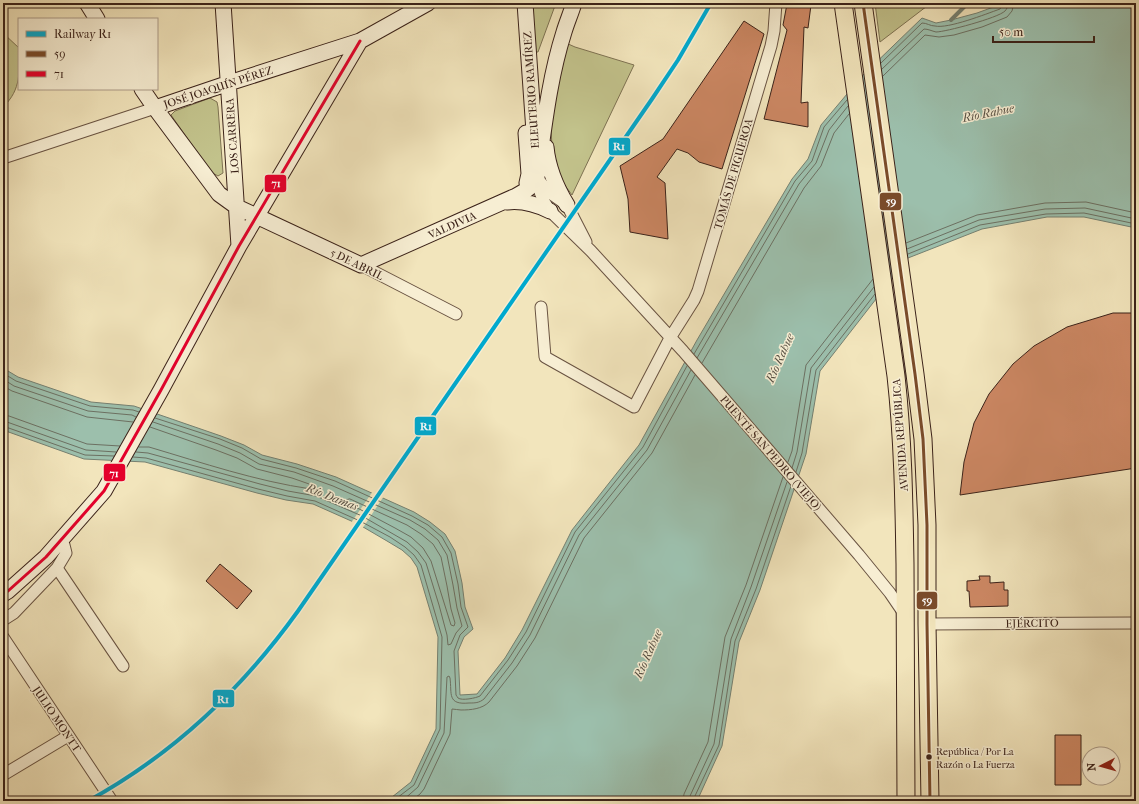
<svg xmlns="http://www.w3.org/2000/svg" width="1139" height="804" viewBox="0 0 1139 804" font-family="'IM FELL French Canon',serif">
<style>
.green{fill:#c2c28b;stroke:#7e7252}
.water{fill:#9cbfac;stroke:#758071}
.pier{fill:#f2e5bc}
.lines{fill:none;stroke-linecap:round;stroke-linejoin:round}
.shore{stroke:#6c7062;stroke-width:1}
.stream{stroke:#758071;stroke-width:4}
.building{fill:#cc8763;stroke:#3b2219}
.street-casing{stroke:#695342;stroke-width:13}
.secondary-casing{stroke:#3b2219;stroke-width:17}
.primary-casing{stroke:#3b2219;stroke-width:19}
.street{stroke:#f7eed3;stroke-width:11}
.secondary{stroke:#f7eed3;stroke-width:15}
.primary{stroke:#f2e5bc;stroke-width:17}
.bus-1-casing{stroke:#f7eed3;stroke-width:6}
.bus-2-casing{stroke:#f7eed3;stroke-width:6}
.bus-1{stroke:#7a4b2a;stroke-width:3}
.bus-2{stroke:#e4002b;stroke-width:3}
.rail-1-casing{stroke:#f7eed3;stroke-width:7}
.rail-1{stroke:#00a9ce;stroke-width:4}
.bus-dot{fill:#3b2219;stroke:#f7eed3;stroke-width:1.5}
.labels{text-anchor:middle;stroke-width:3;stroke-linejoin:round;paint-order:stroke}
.bus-label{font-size:10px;fill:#3b2219;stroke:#f7eed3;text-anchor:start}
.street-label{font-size:11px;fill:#3b2219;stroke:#f7eed3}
.water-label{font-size:12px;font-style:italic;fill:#585145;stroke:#f7eed3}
.line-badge{stroke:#f7eed3;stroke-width:1.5}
.badge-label{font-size:11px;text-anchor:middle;font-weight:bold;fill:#fff}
</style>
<rect width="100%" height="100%" fill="#f2e5bc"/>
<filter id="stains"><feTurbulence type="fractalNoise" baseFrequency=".005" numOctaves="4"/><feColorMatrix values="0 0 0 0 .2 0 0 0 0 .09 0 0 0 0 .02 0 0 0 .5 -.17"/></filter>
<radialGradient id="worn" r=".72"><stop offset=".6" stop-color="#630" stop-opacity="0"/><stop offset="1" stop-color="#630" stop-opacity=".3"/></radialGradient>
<!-- green -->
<path class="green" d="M528,3H556L538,52H531Z
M875,3H931L880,42Z
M3,33L19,48C19,71 22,89 3,107Z
M566,43L575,47L634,65L572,195L561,180L552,147L551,128L554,91Z
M210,98L217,102L218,107L223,173L218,176L211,172L171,115L175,111Z"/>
<!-- water -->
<path class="water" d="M1009,3H1136V228L1084,217H1047L982,229L908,258L820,371L806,454L760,590L739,642L722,746L697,801H387L411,782L436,729L438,637L417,567L411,558L402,550L387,541L358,524L313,504L286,500L257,493L145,462L84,459L3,430V368L18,377L91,402L134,406L221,436L244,445L262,455L297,464L336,477L414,512L430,522L445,534L455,551L462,583L465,607L473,629L464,637L458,651L460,695L477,694L505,658L522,630L572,530L639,445L697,340L792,179L808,159L821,125L863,75L922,18L936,23L951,20L977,13L999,5Z"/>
<!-- pier -->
<path class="pier" d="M373,491L384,496L362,529L351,523Z"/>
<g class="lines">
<!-- shore -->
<path class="shore" d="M881,63L922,23C927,23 930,26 935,26C948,29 986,14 1000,9L1002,6L1003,3
M882,69L924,29C928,29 932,31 936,32C945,32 998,18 1005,11C1007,9 1008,6 1008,3
M883,76L925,35L939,37L954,35L982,27L1007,17L1012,11L1014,3
M906,243L977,215L1045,203L1086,202L1136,213
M907,249L979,220L1045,209L1085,208L1136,219
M908,254L980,225L1046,214L1084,213L1136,224
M694,354L795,181L812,161L824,127L847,100
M697,358L799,184L816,163L829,130L848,106
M702,363L804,188L821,166L834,133L849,114
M3,373L16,381L90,406L133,410L139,412
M3,379L14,386L88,411L132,415L136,417
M3,386L12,391L87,417L133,422
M3,415L9,416L87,444L120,446
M155,418L220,439L242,448L261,459L296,468L335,481L412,516L428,525L442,537L451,553L458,584L461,607L468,627L460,635L454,651L456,695C457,696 457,697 458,698C462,701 476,698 480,696L508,660L526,632L575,532L643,447L687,366
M3,421L7,422L86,450L116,452
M3,426L85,455L114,456
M139,447H149C203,463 256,481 311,489L313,487L312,485L292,478L257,469L237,458L216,450L150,427
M136,452L148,453L260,484L288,491L316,496L362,516L407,542L418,552L426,563L439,605L447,635L448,645L451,644L456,633L462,626L457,608L453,585L447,555L438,540L425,529L410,520L333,486L294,472L259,464L240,453L218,444L153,422
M133,457L146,458L258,489L287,496L315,501L360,521L390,537L405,547L414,555L421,565L442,637L440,729L414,785L393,801
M788,462L792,451L806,365L873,279
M792,468L797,452L811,368L874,287
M796,472L802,453L816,370L875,294
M350,499L407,525L421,534L433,544L441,557L447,586L451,609L455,623L454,626L451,625L431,561L423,548L411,537L395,528L348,503L347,500Z
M402,801L418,787L444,733L447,677L449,676L450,678C452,694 447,705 469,703C475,703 479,703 484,699L512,663L530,635L579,535L647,450L691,370
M411,801L420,794L424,789L450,734L452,709C455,709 458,710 461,710C471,710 482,709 489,702L517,666L535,638L584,538L652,453L695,375
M683,801L684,794L708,742L725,637L746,585L783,477
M689,801L690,796L714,744L731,639L751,587L787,482
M694,801V798L719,745L735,641L756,589L791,486"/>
<!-- stream -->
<path class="stream" d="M951,20L968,3"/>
</g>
<!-- building -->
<path class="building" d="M787,4L811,5L808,28L804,27L801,103L808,102V127L764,119L787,30L783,25Z
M744,21L764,34L722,169L699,162L688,153L677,149L657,177L665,183L668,239L630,232L628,199L620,166L663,139Z
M1113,313H1136V468L960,495L964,462L974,423L989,394L1013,364L1034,346L1067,327Z
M220,564L252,591L237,609L206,581Z
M979,576H990V583L1004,582V590H1008V606L970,607L969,591H967V581L980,580Z
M1055,735H1081V785H1055Z"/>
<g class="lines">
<!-- street casing -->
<g class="street-casing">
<path id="street" d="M3,158L155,108
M537,177L539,189L543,200L550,211L591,251L683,351L859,555L890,593L905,615
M538,179L550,193L567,205L586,242
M361,265L456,314
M541,307L545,357L634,407L670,338L694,300L698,291L771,46L774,31L776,3
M57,568L123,666
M3,620L14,613L57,568L66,553L64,545L61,541
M927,624L1136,623
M3,637L112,801
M3,775L68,736"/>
</g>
<!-- secondary casing -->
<g class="secondary-casing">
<path id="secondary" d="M87,3L97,19
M223,3L239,246
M525,3L535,146
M142,89L155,108L219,194L237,207L361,265L516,196C525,191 533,187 537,177C544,128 549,79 564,32C567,22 571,13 574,3
M155,108L229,83L360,41L428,3
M526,133L529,174L527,183
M546,147C548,168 556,187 567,205
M507,202C523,200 536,204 550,211
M3,594L8,591L46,557L104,491L161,390L239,246L360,41"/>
</g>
<!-- primary casing -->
<g class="primary-casing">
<path id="primary" d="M843,3L896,376C903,439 904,502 905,564C906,643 906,722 906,801
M863,3L915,374L923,439L927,525V624L930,801"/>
</g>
<!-- street -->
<use href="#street" class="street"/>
<!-- secondary -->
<use href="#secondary" class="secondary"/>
<!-- primary -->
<use href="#primary" class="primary"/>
<!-- bus-1 casing -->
<g class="bus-1-casing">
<path id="bus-1" d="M863,3L915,374L923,439L927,525V624L930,801"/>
</g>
<!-- bus-2 casing -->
<g class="bus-2-casing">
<path id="bus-2" d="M3,594L8,591L46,557L104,491L161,390L239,246L360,41"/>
</g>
<!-- bus-1 -->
<use href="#bus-1" class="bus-1"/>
<!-- bus-2 -->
<use href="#bus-2" class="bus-2"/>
<!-- rail-1 casing -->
<g class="rail-1-casing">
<path id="rail-1" d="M88,801C172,755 242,689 298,611L652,99L678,60L711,3"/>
</g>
<!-- rail-1 -->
<use href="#rail-1" class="rail-1"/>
</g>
<!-- markers -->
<circle class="bus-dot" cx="929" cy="757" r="3.5"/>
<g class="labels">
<!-- bus labels -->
<g class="bus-label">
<text x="936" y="755">República / Por La<tspan x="936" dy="13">Razón o La Fuerza</tspan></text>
</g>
<!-- street labels -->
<g class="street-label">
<text transform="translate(218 87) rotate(-18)" y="4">JOSÉ JOAQUÍN PÉREZ</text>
<text transform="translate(531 90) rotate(-94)" y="4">ELEUTERIO RAMÍREZ</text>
<text transform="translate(232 136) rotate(-94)" y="4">LOS CARRERA</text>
<text transform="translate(733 174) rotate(-74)" y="4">TOMÁS DE FIGUEROA</text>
<text transform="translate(452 225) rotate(-24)" y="4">VALDIVIA</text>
<text transform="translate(357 264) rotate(26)" y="4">5 DE ABRIL</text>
<text transform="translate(900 435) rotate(-94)" y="4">AVENIDA REPÚBLICA</text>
<text transform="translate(771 453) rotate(49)" y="4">PUENTE SAN PEDRO (VIEJO)</text>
<text transform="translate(1032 623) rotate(-1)" y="4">EJÉRCITO</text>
<text transform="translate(57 719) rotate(56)" y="4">JULIO MONTT</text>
</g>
<!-- water labels -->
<g class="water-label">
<text transform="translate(988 113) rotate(-11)" y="4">Río Rahue</text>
<text transform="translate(780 358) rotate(-66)" y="4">Río Rahue</text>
<text transform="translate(332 497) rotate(21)" y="4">Río Damas</text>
<text transform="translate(648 654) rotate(-66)" y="4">Río Rahue</text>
</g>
</g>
<g class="line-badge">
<rect x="608" y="137" width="23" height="19" rx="4" fill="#00a9ce"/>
<rect x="264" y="174" width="23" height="19" rx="4" fill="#e4002b"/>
<rect x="879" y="192" width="23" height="19" rx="4" fill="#7a4b2a"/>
<rect x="414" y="416" width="23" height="20" rx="4" fill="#00a9ce"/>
<rect x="103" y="463" width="23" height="19" rx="4" fill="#e4002b"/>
<rect x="916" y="591" width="22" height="19" rx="4" fill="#7a4b2a"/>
<rect x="212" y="689" width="23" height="19" rx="4" fill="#00a9ce"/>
</g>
<g class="badge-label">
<text x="619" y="150">R1</text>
<text x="276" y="187">71</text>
<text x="891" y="205">59</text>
<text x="426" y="430">R1</text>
<text x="114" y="477">71</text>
<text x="927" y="604">59</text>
<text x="223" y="703">R1</text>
</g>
<!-- margin -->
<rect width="1139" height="804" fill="none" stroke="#f2e5bc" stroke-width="16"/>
<rect x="4" y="4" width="1131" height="796" fill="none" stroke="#3b2219" stroke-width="2"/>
<rect x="8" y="8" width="1123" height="788" fill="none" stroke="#3b2219"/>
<!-- legend -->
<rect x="18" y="18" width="140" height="72" fill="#f7eed3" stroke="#ac9c89"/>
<rect x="26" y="31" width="20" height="6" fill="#00a9ce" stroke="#ac9c89"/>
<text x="54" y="38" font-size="12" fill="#3b2219">Railway R1</text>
<rect x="26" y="51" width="20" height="6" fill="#7a4b2a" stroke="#ac9c89"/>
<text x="54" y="58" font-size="12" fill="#3b2219">59</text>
<rect x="26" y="71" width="20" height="6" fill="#e4002b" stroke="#ac9c89"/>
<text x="54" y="78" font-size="12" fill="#3b2219">71</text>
<!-- north arrow -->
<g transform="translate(1101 766) rotate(264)"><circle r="19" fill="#f7eed3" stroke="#ac9c89"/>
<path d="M0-3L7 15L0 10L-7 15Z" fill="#8f2418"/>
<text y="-6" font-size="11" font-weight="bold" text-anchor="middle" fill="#3b2219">N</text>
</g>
<!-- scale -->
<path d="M993 36v6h101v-6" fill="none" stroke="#3b2219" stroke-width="2"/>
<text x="999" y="36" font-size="12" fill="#3b2219" stroke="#f7eed3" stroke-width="3" paint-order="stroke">50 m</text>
<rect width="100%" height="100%" filter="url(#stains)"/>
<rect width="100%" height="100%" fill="url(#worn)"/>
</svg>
